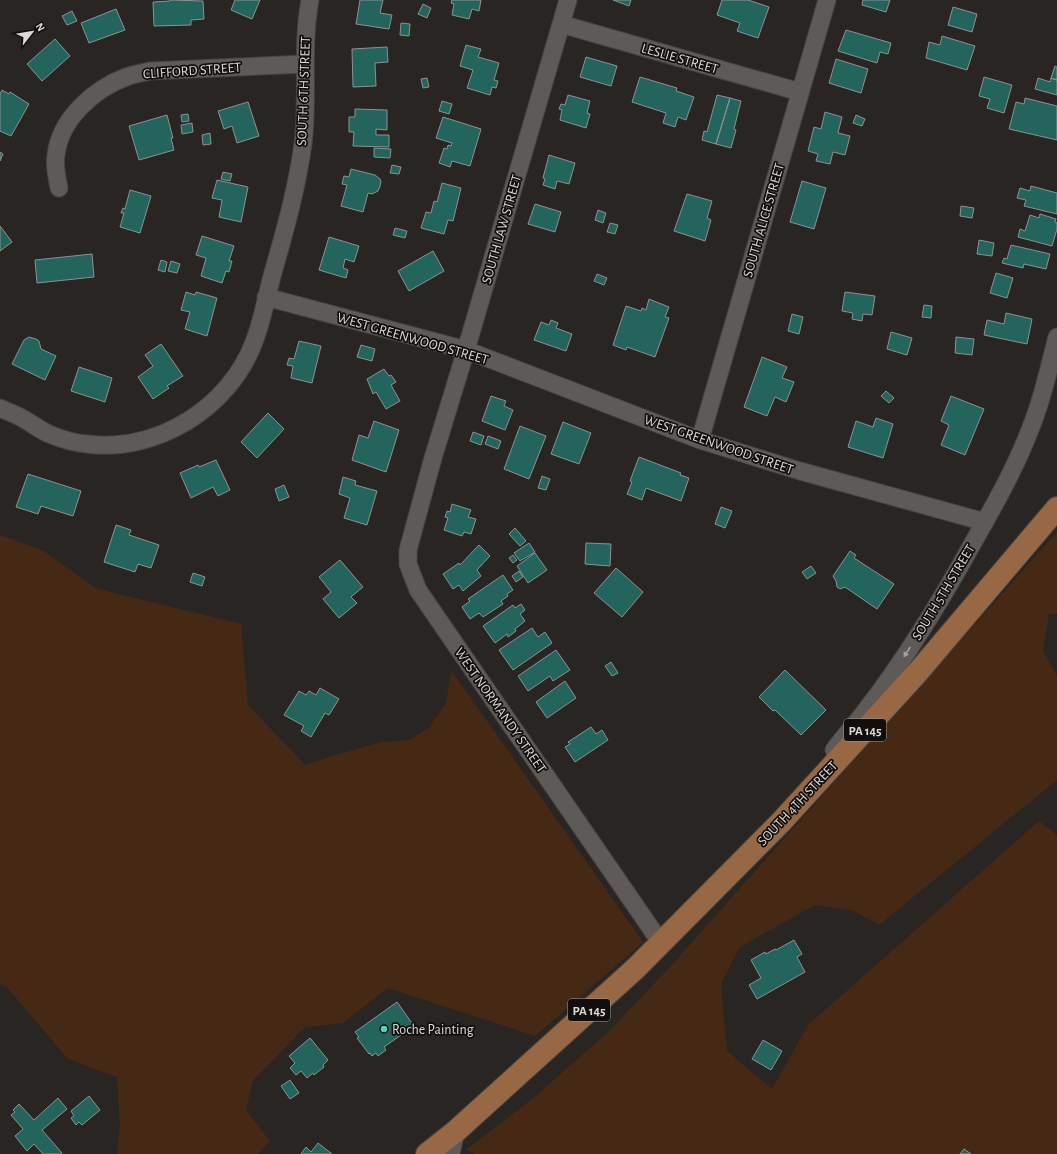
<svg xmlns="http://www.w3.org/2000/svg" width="1057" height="1154" viewBox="0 0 1057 1154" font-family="'Alegreya Sans',sans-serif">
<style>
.green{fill:#462914}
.building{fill:#23655d;stroke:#8d9291}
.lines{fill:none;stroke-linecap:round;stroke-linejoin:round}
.minor-casing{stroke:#464341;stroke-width:19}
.primary-casing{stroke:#464341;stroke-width:24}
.minor{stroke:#5d5a57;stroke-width:17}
.primary{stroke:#976843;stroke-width:22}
.oneway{fill:#a3a09e}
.poi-dot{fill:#59cebe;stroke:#100f0e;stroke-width:1.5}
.labels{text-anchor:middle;stroke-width:3.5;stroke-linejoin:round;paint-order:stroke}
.shield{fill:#100f0e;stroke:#9f9d9b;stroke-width:1}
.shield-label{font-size:13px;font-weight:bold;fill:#dcdad8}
.street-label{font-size:14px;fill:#dcdad8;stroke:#100f0e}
.poi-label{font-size:14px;fill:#dcdad8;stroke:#100f0e;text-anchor:start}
</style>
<rect width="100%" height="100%" fill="#282523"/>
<!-- green -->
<path class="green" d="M1057,532V614H1049L1043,652L1057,675V780L879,925L854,911L815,905L740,947L721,984L727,1051L772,1089L808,1025L1039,821L1057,835V1154H475L466,1150L537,1095L609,1031L669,968Z
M0,535L44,551L95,588L241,624L248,705L305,765L339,754L382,742L409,740L429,728L446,703L451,670L643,942L535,1036L388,988L343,1023L305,1027L253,1080L246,1110L270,1141L258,1154H117L120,1126L117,1077L68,1059L6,986L0,984Z"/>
<!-- building -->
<path class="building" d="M170,0L203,1L204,19L191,20V25L154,26L153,2L170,1Z
M235,0H260L252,19L231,10Z
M360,0H383L380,13L392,15L389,29L356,24Z
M452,0H481L479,11L472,9L469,19L452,15L454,4L451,3Z
M613,0H631L629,6Z
M722,0H748L769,7L758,38L737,31L740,23L717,15Z
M863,0H890L886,12L862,5Z
M423,4L431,8L427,18L418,14Z
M953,7L977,14L972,32L948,25Z
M116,9L125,30L89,43L81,23Z
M72,11L77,21L67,25L62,16Z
M401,23L410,24L409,36L400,35Z
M846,30L891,43L888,54L880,52L877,63L838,51Z
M942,36L975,46L967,70L926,58L929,42L940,45Z
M55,39L70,56L42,81L27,64Z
M466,45L481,49L478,57L499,63L494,80L498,81L496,88L492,87L490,95L467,88L473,70L460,66Z
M387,47L388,62L375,63L376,86L353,87L352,49Z
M586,57L617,66L611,86L580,77Z
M836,59L868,69L861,93L829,83Z
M1055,66L1057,67V80L1051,78Z
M640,77L677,88L676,91L694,97L686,120L678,117L675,127L663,123L666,113L632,102Z
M984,77L1012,85L1004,113L987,108L990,99L979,96Z
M427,78L429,87L423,88L421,79Z
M1038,78L1050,82L1051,78L1057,80V95L1035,89Z
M2,90L9,94L10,92L29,104L11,136L0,131V94Z
M568,95L590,101L587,113L590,114L586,128L560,120L562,110L559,109L561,104L565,105Z
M717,95L730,98L716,144L702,140L704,131L707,132Z
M730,98L741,101L734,129L736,130L731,148L716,144Z
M1025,98L1057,106V140L1009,129L1016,102L1024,104Z
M442,101L452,104L449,114L439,111Z
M248,102L259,136L237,143L232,126L224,129L218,111Z
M355,109L387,110V130L376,129V135H389V147L353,146L354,132H349V117H355Z
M825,112L842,117L838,133L850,136L845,155L833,152L830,164L816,161L818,154L808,151L814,127L821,129Z
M188,114L189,121L182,122L181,115Z
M167,115L173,138H171L174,150L139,160L129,126Z
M856,115L865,119L862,126L853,123Z
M443,117L481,129L470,166L452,161L450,167L439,163L444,148L447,149L448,145L451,146L452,143L436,138Z
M192,123L193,132L182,134L181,125Z
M210,133L211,144L203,145L202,135Z
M374,148L391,149L390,158L374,157Z
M0,152L3,154L0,161Z
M549,155L575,163L569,184L557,181L555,189L543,185L545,179L543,178Z
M392,165L401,167L399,174L390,173Z
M351,169L375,175L380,179L381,182L380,186L378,191L372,194L368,193L363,212L341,206L347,185L342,184L344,176L349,177Z
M223,172L232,174L230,181L221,179Z
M217,180L248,187L241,222L219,217L222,200L212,198Z
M802,181L826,188L814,229L790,222Z
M442,183L461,188L453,221L448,220L444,234L421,228L426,212L431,213L434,201L437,202Z
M1031,186L1057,193V214L1024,206L1026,200L1017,198L1020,188L1030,191Z
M130,190L151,196L140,233L120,227L124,213H121L123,208L125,209Z
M687,194L712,201L707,218L711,220L705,241L674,231Z
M535,204L561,212L555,232L528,224Z
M961,206L974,208L972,218L960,216Z
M598,210L606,213L603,223L595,220Z
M1040,214L1056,219L1055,222L1057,223V229L1052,246L1018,237L1020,229L1025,231L1030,215L1039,218Z
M610,223L618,225L615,234L607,232Z
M0,226L12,242L0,251Z
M395,228L407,231L405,238L393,235Z
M202,236L234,246L229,261H232L229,272L226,271L222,283L201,276L206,258L196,255Z
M329,237L359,246L354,262L345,259L343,268L348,270L346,278L319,270Z
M979,240L994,243L992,256L977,254Z
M1011,245L1050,254L1046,269L1024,264L1023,268L1002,263L1004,258L1007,259Z
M433,251L444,271L409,291L398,271Z
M92,254L94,277L37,283L35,260Z
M161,260L167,262L165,272L158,270Z
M171,261L180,264L177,273L168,271Z
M996,273L1013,278L1007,298L990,293Z
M597,274L607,278L604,285L594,281Z
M186,292L195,295L196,292L217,298L207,336L185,329L190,312L181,310Z
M845,292L875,296L872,315L863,314L862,321L852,319L853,313L842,311Z
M649,299L669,307L665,317L669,318L655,357L627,347L626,350L613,345L626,306L641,311L642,308L646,310Z
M924,305L932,306L931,318L922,317Z
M1006,313L1032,319L1027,344L984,335L987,320L1004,324Z
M792,314L803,317L799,334L788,331Z
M551,320L558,323L556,328L572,334L566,351L534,340L541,322L549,325Z
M891,332L912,338L907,355L887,349Z
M29,337L36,339L39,341L41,349L56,356L45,380L12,364L24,340Z
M956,337L974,339L972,355L955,353Z
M299,341L321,346L312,383L291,378L293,366L287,365L289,358L294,359Z
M161,344L183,376L167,386L169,388L153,399L138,377L153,366L145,355Z
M361,345L375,349L372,361L357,357Z
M762,357L787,367L782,378L794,382L786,402L775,397L767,416L744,407Z
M79,367L112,378L105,402L71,391Z
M384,369L389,376L391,375L396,382L391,385L400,401L386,409L376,392L373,394L367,379Z
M886,391L894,398L889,403L881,396Z
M491,396L506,401L504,406L513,410L505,430L482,421Z
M951,396L984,409L965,455L941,445L949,425L941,421Z
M268,413L284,429L257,458L241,442Z
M876,418L893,424L883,458L848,447L856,421L873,427Z
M374,421L399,430L386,472L352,460L359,435L368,438Z
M563,422L591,433L579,464L551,454Z
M520,426L546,436L529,479L504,469Z
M473,432L484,436L481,445L470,441Z
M488,436L501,441L498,449L485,444Z
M639,457L681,473L680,475L689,478L681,501L646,488L642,500L627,494L632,482L630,481Z
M216,460L230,490L218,496L213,487L191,498L180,473L198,465L199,467Z
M28,474L81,491L73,516L41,506L38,514L16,507Z
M542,476L550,479L546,490L538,488Z
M343,477L356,481L355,485L377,491L367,525L344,518L350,498L339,494Z
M284,485L289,497L279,501L275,489Z
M452,504L471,510L468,517L476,519L471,534L464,532L462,536L444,530L448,518L445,517L447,511L450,512Z
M721,507L732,511L725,528L715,524Z
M116,525L131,530L129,535L159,545L151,568L138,564L135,572L104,562Z
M515,528L526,541L520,546L509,534Z
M529,543L535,552L520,561L514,553Z
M586,543L611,544L610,566L585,564Z
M479,545L490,556L477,570L481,576L463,591L459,585L453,589L443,574L459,563L460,565Z
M850,551L856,555L854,558L894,584L877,609L845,587L840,589L837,587L836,581L833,576Z
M535,553L547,570L528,583L517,566Z
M513,555L517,560L513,563L509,558Z
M340,560L363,587L351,597L357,603L339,618L323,599L331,592L319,577Z
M811,566L816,573L807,579L802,572Z
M616,568L643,592L622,617L594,593Z
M519,571L523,577L516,582L512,576Z
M193,573L205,577L202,586L190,582Z
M503,575L513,590L507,594L508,596L501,601L503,604L483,617L479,613L470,619L462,607L470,601L468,599Z
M521,604L525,610L520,614L525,621L515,629L516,631L508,637L507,634L495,643L483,626L513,605L515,608Z
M532,628L538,637L545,632L552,643L513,670L499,650Z
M556,650L570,670L553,681L550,676L528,691L518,676Z
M611,662L618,673L612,676L605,666Z
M785,670L826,710L801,735L775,710L773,711L759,697Z
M565,681L576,698L547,718L536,702Z
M320,688L339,699L329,715L325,713L311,737L301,731L304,726L284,715L299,691L306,695L309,691L316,695Z
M591,727L596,734L602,730L608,740L575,762L565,747L570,744L568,742Z
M794,940L802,954L797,957L805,972L757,999L749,985L761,978L751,960L765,952L766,954L775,949L776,950Z
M397,1002L414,1026L384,1047L386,1050L378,1056L376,1053L372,1056L370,1053L369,1054L357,1038L359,1037L355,1032Z
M310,1038L328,1060L323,1065L324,1067L314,1075L313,1073L307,1078L301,1071L296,1075L290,1068L295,1063L289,1056Z
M763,1040L782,1051L771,1070L752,1059Z
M290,1080L299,1093L290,1099L281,1086Z
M89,1096L100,1110L82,1125L79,1122L76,1125L71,1118L74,1116L71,1111Z
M58,1098L67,1109L42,1130L62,1153L60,1154H43L34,1144L27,1151L15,1136L23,1129L11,1115L15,1112L13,1110L19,1104L34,1120Z
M318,1143L332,1154H301L306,1147L311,1152Z
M964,1149L971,1154H960Z"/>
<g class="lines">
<!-- minor casing -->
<g class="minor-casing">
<path id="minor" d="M568,0L466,350L433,458L408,550V564L418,590L661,943
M561,24L800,92
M59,188C57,178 54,166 56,155C60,119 94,89 126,77C134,74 142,73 150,71L305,64
M266,297L466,350L700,440L800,471L985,522
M0,408C6,411 12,413 18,416C29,421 38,429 49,434C61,439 75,443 87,444C157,453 229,408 254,342C263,319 267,293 274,269C286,227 297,187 303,144C309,96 301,48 310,0
M700,440L827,0
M834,750C844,736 856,724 866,710C907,657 942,599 974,541C995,504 1016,467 1031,427C1043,398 1049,367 1057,337
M451,1154L456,1131"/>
</g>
<!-- primary casing -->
<g class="primary-casing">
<path id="primary" d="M427,1154L456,1131L636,968L781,822L918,672L1057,508"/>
</g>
<!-- minor -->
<use href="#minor" class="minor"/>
<!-- primary -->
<use href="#primary" class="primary"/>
</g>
<!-- one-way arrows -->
<defs><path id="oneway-solid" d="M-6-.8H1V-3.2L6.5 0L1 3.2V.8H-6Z"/></defs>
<use class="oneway" href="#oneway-solid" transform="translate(907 652) rotate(123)"/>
<!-- markers -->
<circle class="poi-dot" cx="384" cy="1029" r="4"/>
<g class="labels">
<!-- shield labels -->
<g class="shield">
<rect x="844" y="719" width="42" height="22" rx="3"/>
<rect x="568" y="999" width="42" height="22" rx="3"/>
</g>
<g class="shield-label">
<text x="865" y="735">PA 145</text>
<text x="589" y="1015">PA 145</text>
</g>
<!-- street labels -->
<g class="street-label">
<text transform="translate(680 58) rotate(16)" y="5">LESLIE STREET</text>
<text transform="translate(192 70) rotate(-4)" y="5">CLIFFORD STREET</text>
<text transform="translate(303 91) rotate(-88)" y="5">SOUTH 6TH STREET</text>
<text transform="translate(763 220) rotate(-74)" y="5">SOUTH ALICE STREET</text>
<text transform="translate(501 229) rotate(-74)" y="5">SOUTH LAW STREET</text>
<text transform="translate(413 338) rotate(16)" y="5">WEST GREENWOOD STREET</text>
<text transform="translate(719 444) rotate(19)" y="5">WEST GREENWOOD STREET</text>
<text transform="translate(943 592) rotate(-59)" y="5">SOUTH 5TH STREET</text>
<text transform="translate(501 710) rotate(55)" y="5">WEST NORMANDY STREET</text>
<text transform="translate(797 803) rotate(-47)" y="5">SOUTH 4TH STREET</text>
</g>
<!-- poi labels -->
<g class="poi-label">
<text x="392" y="1034">Roche Painting</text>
</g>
</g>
<!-- north arrow -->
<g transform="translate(32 32) rotate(59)" stroke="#100f0e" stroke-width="3" paint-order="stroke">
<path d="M0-3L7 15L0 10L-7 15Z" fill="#dcdad8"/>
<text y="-6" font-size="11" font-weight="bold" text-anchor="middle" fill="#dcdad8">N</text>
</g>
</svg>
